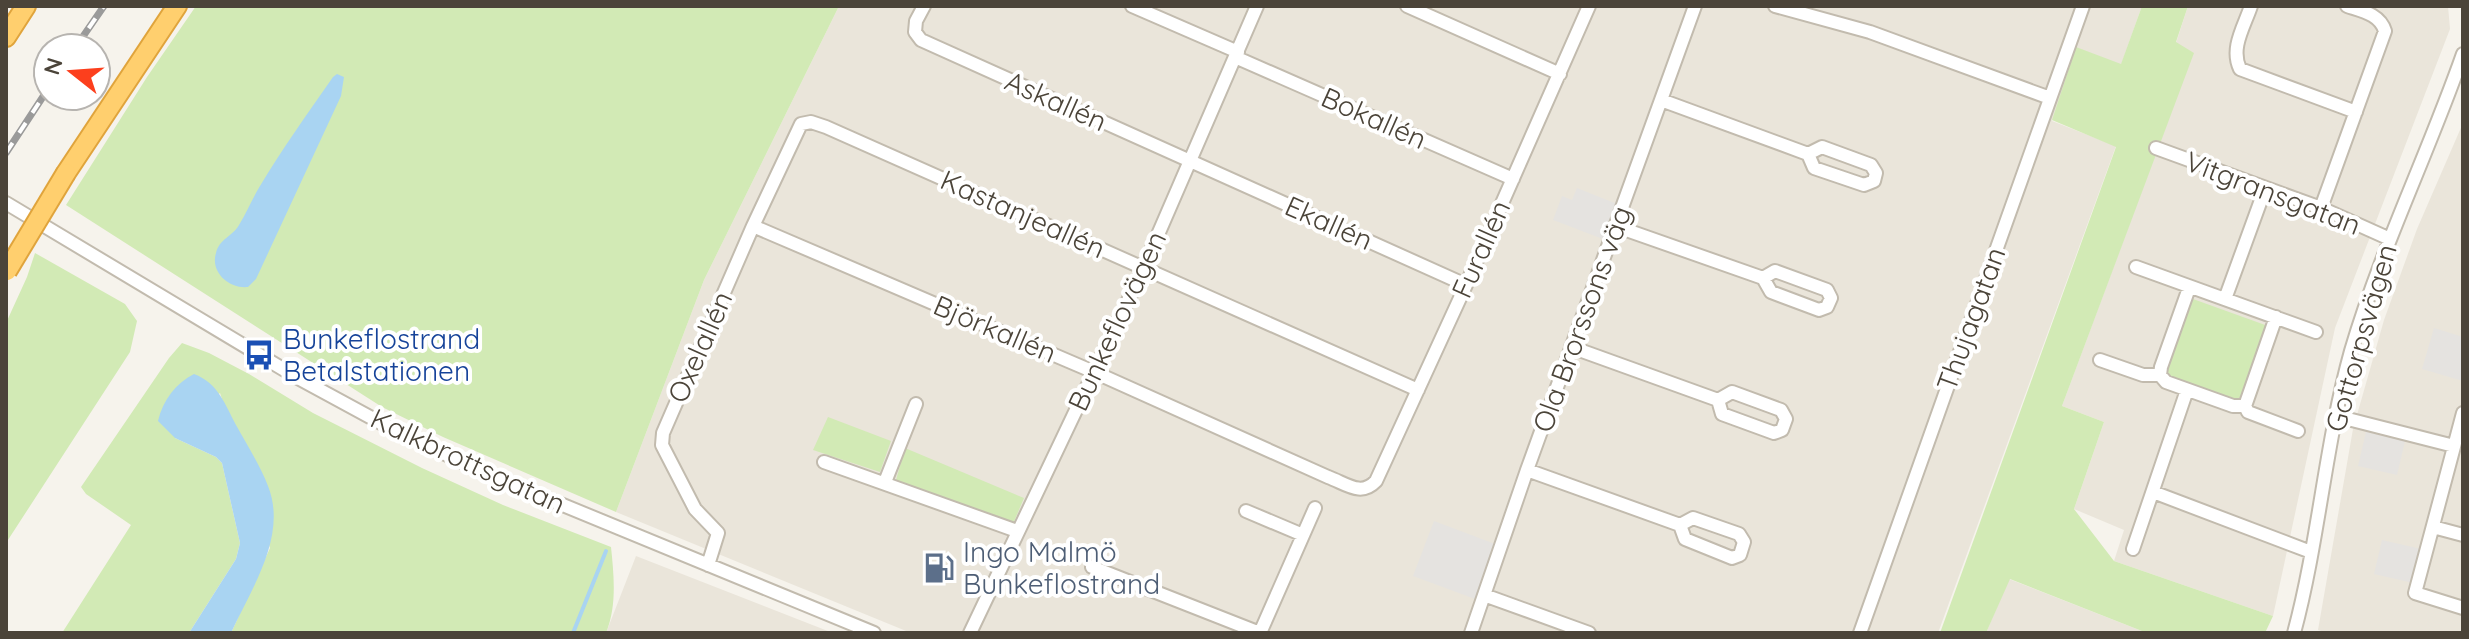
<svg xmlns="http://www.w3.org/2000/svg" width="2469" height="639" viewBox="0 0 2469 639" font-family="Quicksand,sans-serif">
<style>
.residential{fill:#eae5da}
.green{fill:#d2eab5}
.parking{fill:#e5e3e0}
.water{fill:#a9d4f2}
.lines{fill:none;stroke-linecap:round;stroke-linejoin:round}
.stream{stroke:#a9d4f2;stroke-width:4}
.minor-casing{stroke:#c2bbae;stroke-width:16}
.highway-casing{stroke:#e0a43c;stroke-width:22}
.minor{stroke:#fff;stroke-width:12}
.highway{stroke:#ffcf6e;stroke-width:18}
.rail-casing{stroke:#9a9a9a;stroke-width:7}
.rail{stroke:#fff;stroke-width:4;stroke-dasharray:12;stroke-linecap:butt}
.highway-bridge-casing{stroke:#e0a43c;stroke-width:22;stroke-linecap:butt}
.highway-bridge{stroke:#ffcf6e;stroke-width:18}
.labels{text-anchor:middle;stroke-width:8;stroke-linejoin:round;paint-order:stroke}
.street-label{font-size:28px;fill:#4b4439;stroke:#fff}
.transit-label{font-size:28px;fill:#164399;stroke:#fff;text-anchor:start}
.service-label{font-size:28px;fill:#4e5e75;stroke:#fff;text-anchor:start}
</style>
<rect width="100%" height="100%" fill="#f6f3ec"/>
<!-- residential -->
<path class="residential" d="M839,6H2142L2121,65L2077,48L2052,121L2116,146L1938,633H911L616,512L704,280Z
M2188,6H2448L2450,29L2335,328L2273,616L2114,561L2124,530L2074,509L2104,422L2062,406L2193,53L2175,46Z
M2463,123V633H2328L2318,630L2353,429L2384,320L2417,229Z
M636,556L833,633H606Z
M2009,579L2147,633H1986Z"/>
<!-- green -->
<path class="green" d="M196,6H839L704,280L616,512L443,437L382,407L66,205L147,77Z
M2142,6H2188L2176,42L2194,53L2062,406L2104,422L2074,509L2114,561L2273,616L2265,633H2147L2010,579L1986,633H1940L2116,147L2052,120L2076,47L2121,64Z
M35,253L125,304L137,321L130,352L6,543V323L27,277Z
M2193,299L2268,326L2238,402L2165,375Z
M182,343L209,353L249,374L313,413L422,468L503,505L611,547C614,576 617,606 606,633H231L270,548L220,393L175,438L216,457L222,463L240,543L236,559L189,633H62L131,525L86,494L81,487L169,358Z
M828,417L891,441L880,472L813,450Z
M905,448L1024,498L1013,524L896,480Z"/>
<!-- parking -->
<path class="parking" d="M1577,188L1617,204L1603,239L1553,220L1562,196L1572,200Z
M2434,328L2463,337V381L2422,369Z
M2366,432L2405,441L2397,475L2358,466Z
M1434,521L1495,544L1475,599L1413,576Z
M2382,540L2421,549L2413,583L2374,574Z"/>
<!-- water -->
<path class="water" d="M337,74L344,77L341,96L256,279L248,287C229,289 210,272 216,253C219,239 233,236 239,225C247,212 252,199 260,186C282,149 308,113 333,77Z
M194,374C218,383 225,404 236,425C247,445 260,465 268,486C288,536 251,589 231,633H189L236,559L240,543L222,463L216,457L175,438L158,421C163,400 176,383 194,374Z"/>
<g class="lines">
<!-- stream -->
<path class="stream" d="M573,633L606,551"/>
<!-- minor casing -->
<g class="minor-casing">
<path id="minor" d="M924,6L916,21L915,32L921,40L1466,285
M1132,6L1238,52
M1407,6L1560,74
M1775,6L1870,32L2050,98
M2251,6C2244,27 2230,48 2240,69L2356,112
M1235,57L1513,179
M1661,100L1808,154L1814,168L1864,185L1874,181L1876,173L1871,165L1822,147L1808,154
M2156,148L2321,208L2390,239
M6,203L298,378L392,429L490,475L874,633
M2321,208L2385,31C2380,14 2362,11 2347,6
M753,226L1094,372L1328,477C1347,484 1361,497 1376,481L1466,285L1589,6
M1615,226L1763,278L1771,292L1819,310L1827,307L1831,298L1827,290L1775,271L1763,278
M2136,267L2316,332
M2225,299L2265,189
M1571,347L1718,400L1722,414L1774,433L1782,430L1786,419L1781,410L1732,392L1718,400
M2100,360L2143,375H2160L2166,382L2233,406H2245L2248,412L2298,431
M2160,375L2161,367L2189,288
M2245,406L2276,317
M2463,413L2415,593L2463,608
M2336,416L2454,446
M824,462L1017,531
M1527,470L1680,525L1685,539L1732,558L1740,555L1744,542L1739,534L1693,518L1680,525
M885,482L916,404
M2153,492L2311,552
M1246,511L1303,535
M2433,527L2463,535
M2133,549L2187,390
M708,565L718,533L695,509L662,445L663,433L753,226L801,124L811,122L826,127L1418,390
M1092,567L1260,633L1315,508
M1484,595L1589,633
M970,633L1144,267L1257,6
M1471,633L1527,470L1695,6
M1860,633L2083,6
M2294,633C2319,540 2325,444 2351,351C2381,249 2428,154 2463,54"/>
</g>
<!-- highway casing -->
<g class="highway-casing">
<path id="highway" d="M6,37L26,6
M66,173L177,6"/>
</g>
<!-- minor -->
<use href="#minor" class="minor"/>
<!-- highway -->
<use href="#highway" class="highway"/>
<!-- rail casing -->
<g class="rail-casing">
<path id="rail" d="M75,48L104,6
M6,153L48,89"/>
</g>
<!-- rail -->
<use href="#rail" class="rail"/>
<!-- highway-bridge casing -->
<g class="highway-bridge-casing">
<path id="highway-bridge" d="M7,271L66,173"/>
</g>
<!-- highway-bridge -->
<use href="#highway-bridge" class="highway-bridge"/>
</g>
<!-- icons -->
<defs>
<g id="bus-bare" transform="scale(2.4)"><path d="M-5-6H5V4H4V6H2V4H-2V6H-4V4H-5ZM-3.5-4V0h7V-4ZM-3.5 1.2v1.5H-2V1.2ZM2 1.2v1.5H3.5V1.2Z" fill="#1a4fb4" stroke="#fff" stroke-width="2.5" paint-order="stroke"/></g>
<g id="fuel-bare" transform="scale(2.4)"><path d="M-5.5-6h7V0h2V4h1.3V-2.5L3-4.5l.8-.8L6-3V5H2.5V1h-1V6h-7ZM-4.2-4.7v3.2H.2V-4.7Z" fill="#5c6f8a" stroke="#fff" stroke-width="2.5" paint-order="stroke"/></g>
</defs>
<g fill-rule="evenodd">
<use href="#bus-bare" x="259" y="355"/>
<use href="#fuel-bare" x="939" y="568"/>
</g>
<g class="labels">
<!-- street labels -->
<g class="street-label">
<text transform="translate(1056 101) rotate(24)" y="10">Askallén</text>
<text transform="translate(1374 118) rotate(24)" y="10">Bokallén</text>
<text transform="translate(2273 193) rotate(21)" y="10">Vitgransgatan</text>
<text transform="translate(1023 214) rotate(24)" y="10">Kastanjeallén</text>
<text transform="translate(1329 223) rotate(24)" y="10">Ekallén</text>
<text transform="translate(1481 249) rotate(-66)" y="10">Furallén</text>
<text transform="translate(1582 319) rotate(-70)" y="10">Ola Brorssons väg</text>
<text transform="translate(1971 319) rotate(-70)" y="10">Thujagatan</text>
<text transform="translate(1117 321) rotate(-65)" y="10">Bunkeflovägen</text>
<text transform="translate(995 329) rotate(23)" y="10">Björkallén</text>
<text transform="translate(2361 338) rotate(-74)" y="10">Gottorpsvägen</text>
<text transform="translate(700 347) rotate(-66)" y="10">Oxelallén</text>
<text transform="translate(468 461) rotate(25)" y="10">Kalkbrottsgatan</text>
</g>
<!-- transit labels -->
<g class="transit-label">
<text x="283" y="349">Bunkeflostrand<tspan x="283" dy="32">Betalstationen</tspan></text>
</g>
<!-- service labels -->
<g class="service-label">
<text x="963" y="562">Ingo Malmö<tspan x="963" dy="32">Bunkeflostrand</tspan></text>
</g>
</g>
<!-- border -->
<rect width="2469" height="639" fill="none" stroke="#4b4439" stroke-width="16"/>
<!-- north arrow -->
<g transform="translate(72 72) rotate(287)"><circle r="38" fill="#ffffff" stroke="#b7b4b0" stroke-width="2"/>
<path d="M0-6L14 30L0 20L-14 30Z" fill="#fc3f1d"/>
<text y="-12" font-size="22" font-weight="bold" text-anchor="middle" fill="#4b4439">N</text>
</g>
</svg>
